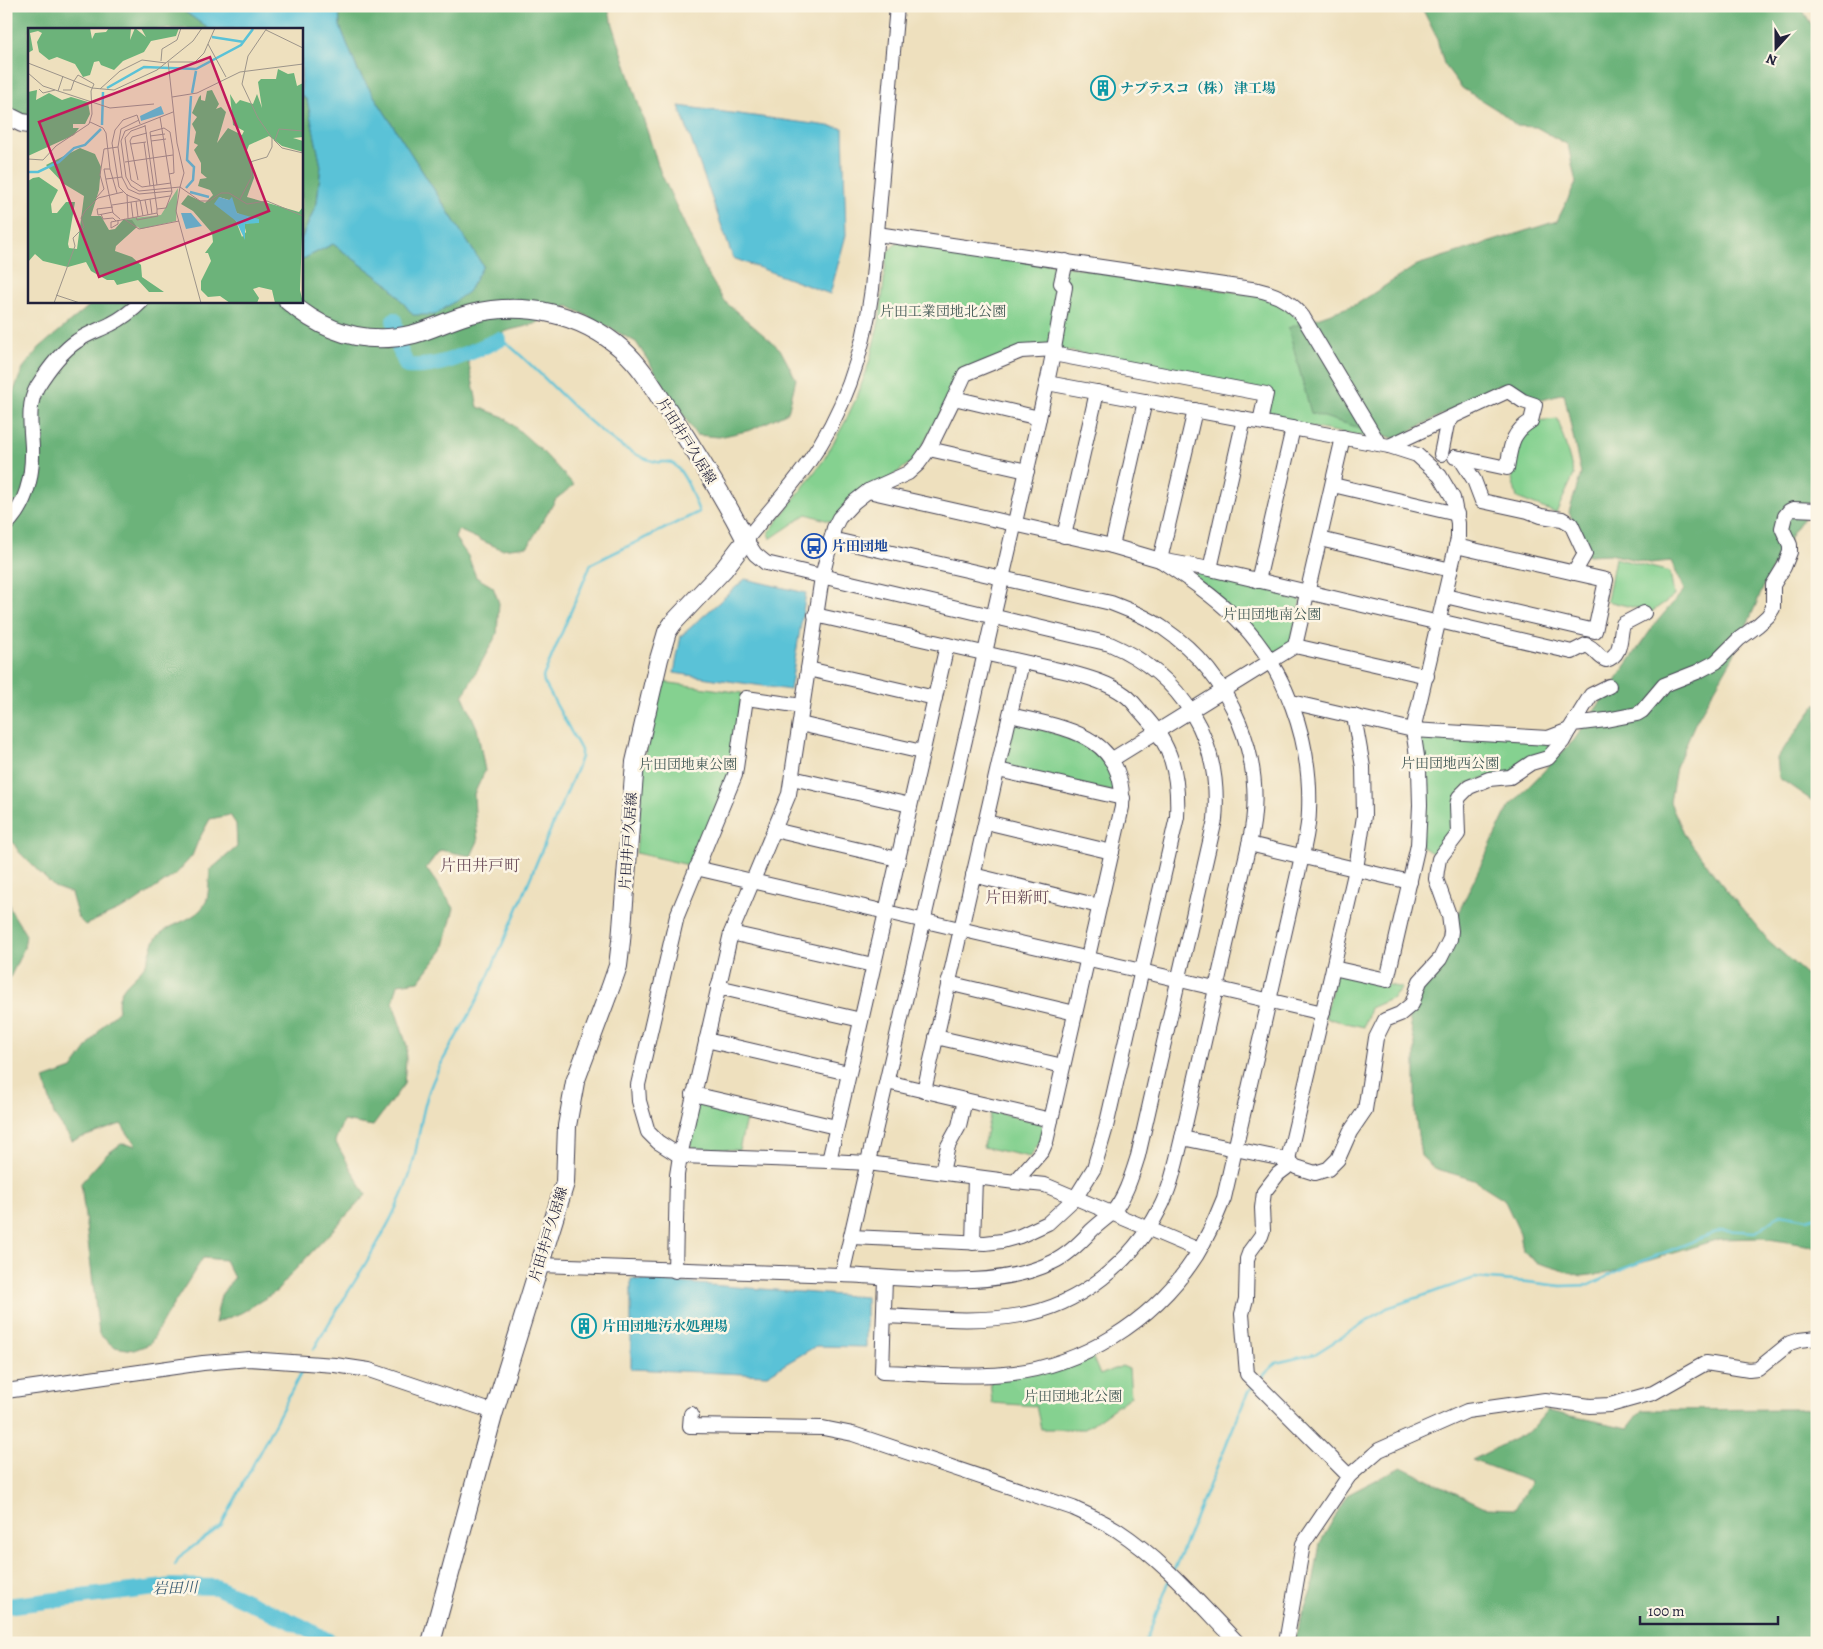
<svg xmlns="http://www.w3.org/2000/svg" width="1823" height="1649" font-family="Alegreya,'Noto Serif JP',serif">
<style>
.green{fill:#85d190;stroke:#547a66}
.forest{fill:#6cb37a;stroke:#476a5a}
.water{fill:#5ac2d7;stroke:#3e7289}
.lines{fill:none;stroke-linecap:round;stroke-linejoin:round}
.stream{stroke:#5ac2d7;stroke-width:2.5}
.river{stroke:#5ac2d7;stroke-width:16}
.minor-casing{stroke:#413e4f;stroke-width:16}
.major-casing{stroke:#413e4f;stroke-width:20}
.minor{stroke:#fff;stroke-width:14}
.major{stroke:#fff;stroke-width:18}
.labels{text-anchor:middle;stroke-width:5;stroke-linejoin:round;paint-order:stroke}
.culture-label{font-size:14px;font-weight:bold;fill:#0d838f;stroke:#fcf5e5;text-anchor:start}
.park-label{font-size:14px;fill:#405754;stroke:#fcf5e5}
.street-label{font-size:14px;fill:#22223b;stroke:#fcf5e5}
.transit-label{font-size:14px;font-weight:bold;fill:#164399;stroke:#fcf5e5;text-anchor:start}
.water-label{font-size:15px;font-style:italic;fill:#365a72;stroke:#fcf5e5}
.quarter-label{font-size:16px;fill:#6f515e;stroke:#fcf5e5}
.inset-river{fill:none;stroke:#5ac2d7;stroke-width:2.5}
.inset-road{fill:none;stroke:#9c948a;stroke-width:1}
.view{fill:#c2185b;fill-opacity:0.15;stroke:#c2185b;stroke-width:2.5}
.inset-edge{fill:none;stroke:#22223b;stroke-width:2.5}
</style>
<rect width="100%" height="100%" fill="#fcf5e5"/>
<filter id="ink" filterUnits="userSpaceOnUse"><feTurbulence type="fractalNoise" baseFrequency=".02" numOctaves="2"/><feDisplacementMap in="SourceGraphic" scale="10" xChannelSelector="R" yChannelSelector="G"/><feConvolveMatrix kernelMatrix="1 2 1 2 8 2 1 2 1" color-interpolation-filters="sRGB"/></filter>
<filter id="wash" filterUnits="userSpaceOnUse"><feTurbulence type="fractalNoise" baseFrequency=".0096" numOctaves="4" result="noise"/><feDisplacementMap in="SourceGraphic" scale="20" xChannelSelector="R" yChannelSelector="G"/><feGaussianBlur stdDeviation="1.12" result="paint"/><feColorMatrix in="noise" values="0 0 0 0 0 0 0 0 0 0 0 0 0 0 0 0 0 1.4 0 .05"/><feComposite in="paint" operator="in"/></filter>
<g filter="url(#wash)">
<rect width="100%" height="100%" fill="#eee0be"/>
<g class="green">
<path d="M899 241 1261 296 1279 303 1297 317 1371 438 1270 420 1266 414 1270 392 1059 349 963 371 915 459 832 522 807 514 770 539 769 532 823 461 845 422 858 394 869 363 880 317 887 252Z"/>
<path d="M1558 419 1574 475 1556 513 1517 498 1511 474 1517 441 1534 421Z"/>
<path d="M1615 558 1670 572 1674 596 1647 615 1644 610 1607 601Z"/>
<path d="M1196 572 1296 594 1301 600 1291 642 1275 653 1268 651 1194 576Z"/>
<path d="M663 682 742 693 730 774 693 866 636 853 644 761Z"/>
<path d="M1017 722 1087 743 1108 764 1117 786 1113 792 1008 767 1003 762 1012 726Z"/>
<path d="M1423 734 1561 735 1550 752 1516 770 1466 784 1455 835 1438 857 1421 846 1420 740Z"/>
<path d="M1336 973 1402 988 1393 998 1370 1008 1364 1027 1325 1018Z"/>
<path d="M697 1102 748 1110 739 1150 693 1148 689 1144Z"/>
<path d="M991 1111 1041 1123 1044 1128 1042 1138 1030 1157 983 1147Z"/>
<path d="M1091 1353 1100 1375 1122 1366 1129 1369 1131 1396 1085 1429H1041L1036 1406 992 1403 990 1380Z"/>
</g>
<g class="forest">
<path d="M6 6H177L209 29H29V124L6 108Z"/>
<path d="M339 6H607L660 171 706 271 724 301 780 349 796 379 788 412 751 430 719 437 696 435 636 342 568 306 535 324 510 330 465 346 478 407 504 417 541 450 574 485 556 499 528 546 501 549 458 530 455 538 468 556 476 577 493 587 499 603 497 634 463 696 477 728 485 771 474 794 475 814 478 841 471 856 440 850 426 868 454 908 443 950 419 981 398 984 393 1003 407 1046 404 1084 373 1126 343 1121 335 1141 366 1195 292 1273 277 1291 241 1313 215 1323 221 1295 234 1278 225 1260 203 1258 166 1316 150 1344 134 1350 114 1347 99 1334 81 1183 107 1154 121 1144 136 1145 121 1124 72 1141 54 1115 44 1079 72 1069 104 1024 119 1010C114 988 135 980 145 965 152 955 150 943 160 934 172 923 196 920 205 904 209 898 209 878 210 870L237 847 236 824 230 815 210 819 198 841 192 856 176 874 132 904 85 925 78 918 71 893 54 887 19 852 6 831V410L23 368 39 348 95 301H301V260L333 244 389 285 413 315 483 266 358 71 340 26Z"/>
<path d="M1421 6H1800L1817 33V499L1792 534 1768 577 1733 657 1696 721 1676 767 1670 802 1685 835 1719 881 1769 941 1817 984V1247L1763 1238 1719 1239 1608 1273 1582 1276 1538 1263 1523 1252 1520 1233 1504 1199 1474 1180 1434 1168 1421 1156 1415 1114V1044L1409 1017 1508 808 1574 740 1655 624 1684 590 1671 561 1650 563 1610 554 1588 555 1569 512 1581 474 1564 393 1531 402 1515 386 1499 384 1396 439 1311 413 1288 328 1357 304 1417 265 1557 221 1576 183 1568 145 1536 127 1517 126 1502 113 1462 88 1444 64 1436 36Z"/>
<path d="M301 95 307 100 321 166 317 203 301 240Z"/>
<path d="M1817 703V804L1779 778 1777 758Z"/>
<path d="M6 884 10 909 26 935 24 948 6 986Z"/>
<path d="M1817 1406V1643H1293L1313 1585 1320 1543 1347 1495 1401 1467 1487 1508 1515 1509 1531 1482 1472 1460 1530 1431 1547 1411 1628 1428 1642 1410 1800 1409Z"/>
</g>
<g class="water">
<path d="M177 6H339L340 26 358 71 483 266 468 292 435 315H413L389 285 333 244 301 260V240L317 203 321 166 307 100 301 95V29H209Z"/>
<path d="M679 106 843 128 846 235 830 294 733 258Z"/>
<path d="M745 579 806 593 790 690 674 673 681 636Z"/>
<path d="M631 1279 866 1297V1347L816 1346 767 1375 631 1369Z"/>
</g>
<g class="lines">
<g class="stream">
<path d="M314 1349C346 1291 388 1237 410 1174 419 1146 420 1112 431 1086 442 1057 460 1033 474 1006 497 960 516 912 536 864 549 832 564 800 577 768L581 757V750L544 682 543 677 591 564 699 512C693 496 687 477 675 465 670 460 663 463 657 462 644 460 623 448 613 440 573 411 541 371 503 340H499"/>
<path d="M1260 1379 1276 1363 1315 1354 1387 1308 1475 1278 1528 1282 1561 1286 1590 1285 1620 1270 1722 1230 1756 1232 1781 1214 1807 1219 1817 1216"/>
<path d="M175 1565 179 1557 221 1526 301 1373"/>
<path d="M1174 1570 1248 1392 1253 1387"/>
<path d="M1145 1643 1170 1579"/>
</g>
<g class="river">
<path d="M394 320 396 331"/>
<path d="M399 348 407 366C441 369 469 352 499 340"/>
<path d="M6 1606 173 1586 216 1587 301 1626 332 1643"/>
</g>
</g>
</g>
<g filter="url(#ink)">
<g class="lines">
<defs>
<g id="minor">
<path d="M877 234 1258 290C1276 294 1292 302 1303 317L1379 444"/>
<path d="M1053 354 1065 287 1061 283 1066 261"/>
<path d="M1047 383 1053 354 1266 394 1260 422"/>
<path d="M954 398 965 374 1021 351 1055 349"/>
<path d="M1389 446 1453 416"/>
<path d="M929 449 1027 471"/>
<path d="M1441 454 1447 424 1454 416 1508 391 1523 401 1535 405 1531 421C1511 433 1511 446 1507 468L1460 458"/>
<path d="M1455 457 1460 458 1474 480 1482 501 1528 511 1541 516 1562 519 1571 524 1585 554 1574 573"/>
<path d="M1333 485 1457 514"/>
<path d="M868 491 1112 546 1160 560 1210 569 1439 623"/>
<path d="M6 525C27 504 33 476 32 447 31 428 27 405 37 387 47 371 62 351 77 341 88 333 100 330 111 324 123 318 133 310 142 301"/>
<path d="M1064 536 1097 392"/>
<path d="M831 539 1111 603C1129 610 1147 617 1163 628 1232 675 1269 762 1249 844L1410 882"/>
<path d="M1320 539 1451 570"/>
<path d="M1112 546 1145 401"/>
<path d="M1160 560 1195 410"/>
<path d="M1210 569 1244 419"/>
<path d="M1258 581 1293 428"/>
<path d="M1445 596 1595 631 1606 580 1456 546"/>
<path d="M815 615 1068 672C1087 677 1109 683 1125 695 1131 699 1136 706 1141 712 1172 744 1179 774 1177 817L1106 1127 1094 1168 1076 1197 1048 1223 1020 1236 1002 1241 985 1243 851 1237"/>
<path d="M1439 621 1572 652 1586 645C1595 648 1598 657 1606 660 1623 655 1619 637 1623 624L1644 613"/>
<path d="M1295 646 1427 676"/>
<path d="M808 669 935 698"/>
<path d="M1291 702 1413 730 1548 738 1569 730 1573 724 1606 720 1637 714 1642 711 1664 685 1697 672 1716 662 1739 639 1758 625 1768 616 1773 608V585L1784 567 1790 552V545L1782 528 1785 516 1789 511 1793 509 1817 510"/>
<path d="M802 706 746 698 735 775 677 916 638 1085 639 1101 648 1132 658 1142 680 1156 829 1161 947 645"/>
<path d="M800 724 922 752"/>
<path d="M1573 724 1591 695 1609 686"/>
<path d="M1111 760 1295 646 1343 437"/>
<path d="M998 770 1123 798"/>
<path d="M792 778 910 805"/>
<path d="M986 822 1112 852"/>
<path d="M774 830 898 859"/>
<path d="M1249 844 1182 1138 1288 1160 1296 1167 1315 1173 1328 1169 1338 1159 1350 1132 1365 1110 1376 1038 1385 1020 1400 1014 1412 1004 1420 981 1440 959 1450 939 1451 931 1449 915 1436 879 1437 870 1439 859 1458 834 1457 805 1459 797 1469 787 1489 779 1510 777 1531 763 1548 758 1563 741 1569 730"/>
<path d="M696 868 1323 1013"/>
<path d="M973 875 1099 906"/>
<path d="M731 933 873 965"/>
<path d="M1333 968 1356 869 1364 816 1363 767 1354 716"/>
<path d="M948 983 1075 1013"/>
<path d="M718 987 861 1020"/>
<path d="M936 1037 1063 1066"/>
<path d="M706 1040 848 1073"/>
<path d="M887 1082 1051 1120"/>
<path d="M924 1091 1022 662"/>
<path d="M693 1094 836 1127"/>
<path d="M829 1161 868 1163 1015 1182 1042 1151 1046 1142 1122 807C1126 734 1064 728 1010 715"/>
<path d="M942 1172 948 1146 959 1126 965 1100"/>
<path d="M1015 1182 1045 1185 1199 1250"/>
<path d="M973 1243 975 1177"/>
<path d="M539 1265C639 1269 740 1271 841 1275 907 1277 992 1292 1053 1262 1068 1255 1080 1243 1091 1231 1097 1225 1104 1220 1111 1214 1125 1199 1132 1175 1138 1156L1215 820C1222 740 1183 676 1110 644L766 563 755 554 746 540C766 514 789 490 808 463 845 411 864 352 872 289L897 6"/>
<path d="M675 1271 677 1175 680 1156 731 933 789 794 822 577 834 528 839 518 854 502 868 491 908 473 918 464 929 449 954 398 1039 418"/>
<path d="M842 1275 1047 383 1389 446 1417 455 1440 476 1453 498 1458 523V538L1413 730 1419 769 1420 805 1418 845 1387 980 1333 968 1286 1168 1278 1174 1264 1192 1262 1208 1263 1230 1261 1236 1250 1251 1247 1259 1246 1299 1242 1314 1247 1374 1349 1476"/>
<path d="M885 1278 882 1372C923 1373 964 1378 1004 1374 1081 1367 1154 1321 1196 1256 1207 1238 1216 1218 1224 1198L1302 856C1305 841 1309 826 1309 811 1312 740 1286 668 1236 618 1213 595 1187 578 1160 560"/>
<path d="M885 1316C930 1318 977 1323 1021 1315 1079 1306 1133 1261 1159 1210 1171 1188 1176 1162 1182 1138"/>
<path d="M6 1391 203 1363 249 1359 335 1365 369 1370 494 1412"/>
<path d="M691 1414 690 1426 823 1428 853 1434 1073 1508C1088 1515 1103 1521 1117 1530 1163 1560 1200 1604 1238 1643"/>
<path d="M1286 1643 1303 1544 1349 1476 1379 1450 1467 1411 1545 1400 1590 1406 1610 1405 1653 1393 1706 1363 1749 1370 1758 1369 1790 1343 1799 1340 1817 1338"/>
</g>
<g id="major">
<path d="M6 115 22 123 29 124"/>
<path d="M288 301C325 333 366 346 414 334 433 329 451 319 471 314 524 301 581 313 623 350 641 366 653 387 666 407 695 450 722 494 746 540L724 569 673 623 667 632 659 659 635 762 621 941 618 966 611 986 575 1082 567 1126 565 1183 494 1412 431 1643"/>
</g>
</defs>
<use href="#minor" class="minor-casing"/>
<use href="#major" class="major-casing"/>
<use href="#minor" class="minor"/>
<use href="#major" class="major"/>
</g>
</g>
<defs>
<symbol id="building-ring" viewBox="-11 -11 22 22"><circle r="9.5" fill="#fcf5e5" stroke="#0f9aa8" stroke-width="1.5"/><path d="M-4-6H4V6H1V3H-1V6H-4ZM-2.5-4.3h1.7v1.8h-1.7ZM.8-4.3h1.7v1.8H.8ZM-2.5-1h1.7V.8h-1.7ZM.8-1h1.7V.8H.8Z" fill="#0f9aa8"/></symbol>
<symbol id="bus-ring" viewBox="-11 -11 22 22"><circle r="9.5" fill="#fcf5e5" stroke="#1a4fb4" stroke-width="1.5"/><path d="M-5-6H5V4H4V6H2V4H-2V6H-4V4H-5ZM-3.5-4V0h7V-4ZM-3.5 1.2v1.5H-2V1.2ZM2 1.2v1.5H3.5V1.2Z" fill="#1a4fb4"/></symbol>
</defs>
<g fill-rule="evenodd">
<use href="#building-ring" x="1089" y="74" width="28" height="28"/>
<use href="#bus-ring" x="800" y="532" width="28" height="28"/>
<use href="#building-ring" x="570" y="1312" width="28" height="28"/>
</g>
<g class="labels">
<g class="culture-label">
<text x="1120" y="93">ナブテスコ（株） 津工場</text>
<text x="602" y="1331">片田団地汚水処理場</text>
</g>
<g class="park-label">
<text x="943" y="316">片田工業団地北公園</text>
<text x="1272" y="619">片田団地南公園</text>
<text x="1450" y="768">片田団地西公園</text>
<text x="688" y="769">片田団地東公園</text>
<text x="1073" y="1401">片田団地北公園</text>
</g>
<g class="street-label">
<text transform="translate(687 441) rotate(58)" y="5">片田井戸久居線</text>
<text transform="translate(628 841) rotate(-86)" y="5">片田井戸久居線</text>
<text transform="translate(548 1234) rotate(-73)" y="5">片田井戸久居線</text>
</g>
<g class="transit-label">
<text x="832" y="551">片田団地</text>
</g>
<g class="water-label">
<text transform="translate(175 1588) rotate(-2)" y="5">岩田川</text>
</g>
<g class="quarter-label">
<text x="480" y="871">片田井戸町</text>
<text x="1017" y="903">片田新町</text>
</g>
</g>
<g transform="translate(28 28)">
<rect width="275" height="275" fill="#eee0be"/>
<path d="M150 160 148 193 113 201 97 191 133 187Z" fill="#85d190"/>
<path d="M0 0H62L64 11 67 5 78 4 81 0H103L102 12 107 0 118 9 113 0H151L148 8 123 13 116 24 95 33 86 42 73 37 71 33 66 34 62 47 55 49 47 36 29 29 21 32 11 24 9 14 14 5 10 3 2 5 5 22 0 25ZM250 41 260 46 266 45 269 58 275 55V109L265 110 275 113V124L254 118 241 108 221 117 218 125 224 134 226 150 219 169 271 184 275 179 272 262 275 275H247L244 262 231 259 225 261 231 270 229 275H202L192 268 180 269 173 262V253L183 233 180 225H177L185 214 184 205 165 183 153 176 160 167 177 175 185 167 182 162 170 158 172 151 179 150 173 145V135L166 122 170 117 166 115 168 104 164 96 169 89 164 85 171 69 173 67V72L177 73 179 63 184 62 191 76 188 81 193 79 198 84 189 115 200 100 214 107 216 103 205 97 202 66 208 76 212 72 225 76 229 66 234 80 230 54 233 51H248ZM191 169 201 172 209 185 228 194 216 196 218 204 214 209 208 193ZM9 62 8 72 21 65 34 72 43 69 60 74 62 86 57 96H45V100H51L46 107 0 128V64ZM52 120 67 126 73 139 71 162 63 188H73L81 202 87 201 95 192H104L109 199 88 218 87 223 104 229 113 237 114 249 136 264H121L110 252 89 257 86 252H79L63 243 58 234 40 239 15 233 7 226 0 234V153L5 150 11 149 30 162 23 176 24 185H29L38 174H47L40 216 41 220 49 221 56 168 36 156 18 137Z" fill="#6cb37a" fill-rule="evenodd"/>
<path d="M133 78 136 86 113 93 112 88ZM191 169 201 172 204 169 209 185 231 191V195L217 196V212L208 193 186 176ZM153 185H163L174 198 158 201Z" fill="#5ac2d7"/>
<path class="inset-river" d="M184 9 216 14M79 60 116 39 168 41 213 17 225 1M164 65 168 43M74 97 75 64M0 144H10L31 134 46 120 57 117 73 101M158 160 165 152 166 139 159 132 163 68M162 164 181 169"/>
<path class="inset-road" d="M238 2 275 20M180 16 198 49M133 33 134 21 149 12 153 0M140 33 149 115 156 145 152 159 172 173H181L193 165H201L219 176 239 173 275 188M141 34H167L176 25 187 0M0 35 64 60 86 62 129 42 165 13 174 0M0 45 15 58 82 80 126 76M11 61 15 65 27 62M72 61 92 43 114 32 138 35M35 62H43L46 53M30 63 35 48M144 69 169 65 212 44 275 36M145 84 97 103 93 113 98 149 103 158 111 163 152 159 148 183 173 275M62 94 75 100 78 105 82 141H76L78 152 85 185 92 191M112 96 109 87 95 92 87 102 84 115 91 159 99 167 112 172M117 97 129 181M117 98 103 103 97 110 103 152 114 159 143 155M136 100 142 104 145 122 146 145 141 146M122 108 137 106M246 112 254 120 275 125M247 112 251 101 275 103M123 113 138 111M116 114 122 158M103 116 118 114M90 119 93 101 111 92M0 131 15 132 28 118 61 96 64 86 63 63 66 56 50 47 46 53M97 134 145 127M82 141 89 165M78 151 94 149 100 161 111 166 144 163M110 152 102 113 104 109 119 105M129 157 122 104 136 100M99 166 100 190M68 170 76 161 72 147 76 121 90 119 94 149M122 171 124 186M212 171 224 148 222 134 239 129 244 119V110L230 90 214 56 220 28 239 0M112 172 115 188M117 172 120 187M108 173 110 189M103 174 105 190M84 177 142 168M85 179 69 181 70 187 85 184M73 186 75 191 85 190 88 193 129 185V181L138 180 144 164 132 89M108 189 109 192 130 188 129 185M96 191 111 201 151 193M88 193 83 194V200L90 196V192M28 267 52 275M26 275 47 218 45 210 56 199 53 190 57 183 70 170 95 164"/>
<path class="view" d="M182 29 241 183 71 249 11 94Z"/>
<rect width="275" height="275" class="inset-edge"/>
</g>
<rect width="1823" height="1649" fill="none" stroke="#fcf5e5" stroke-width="25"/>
<g transform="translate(1776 48) rotate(201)" stroke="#fcf5e5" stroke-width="4" paint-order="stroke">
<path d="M0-4L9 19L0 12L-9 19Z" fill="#22223b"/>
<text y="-8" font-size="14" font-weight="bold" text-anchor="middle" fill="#22223b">N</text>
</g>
<path d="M1640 1616v8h138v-8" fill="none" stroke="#22223b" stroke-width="2.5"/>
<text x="1648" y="1616" font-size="15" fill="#22223b" stroke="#fcf5e5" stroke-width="4" paint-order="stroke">100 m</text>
</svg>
